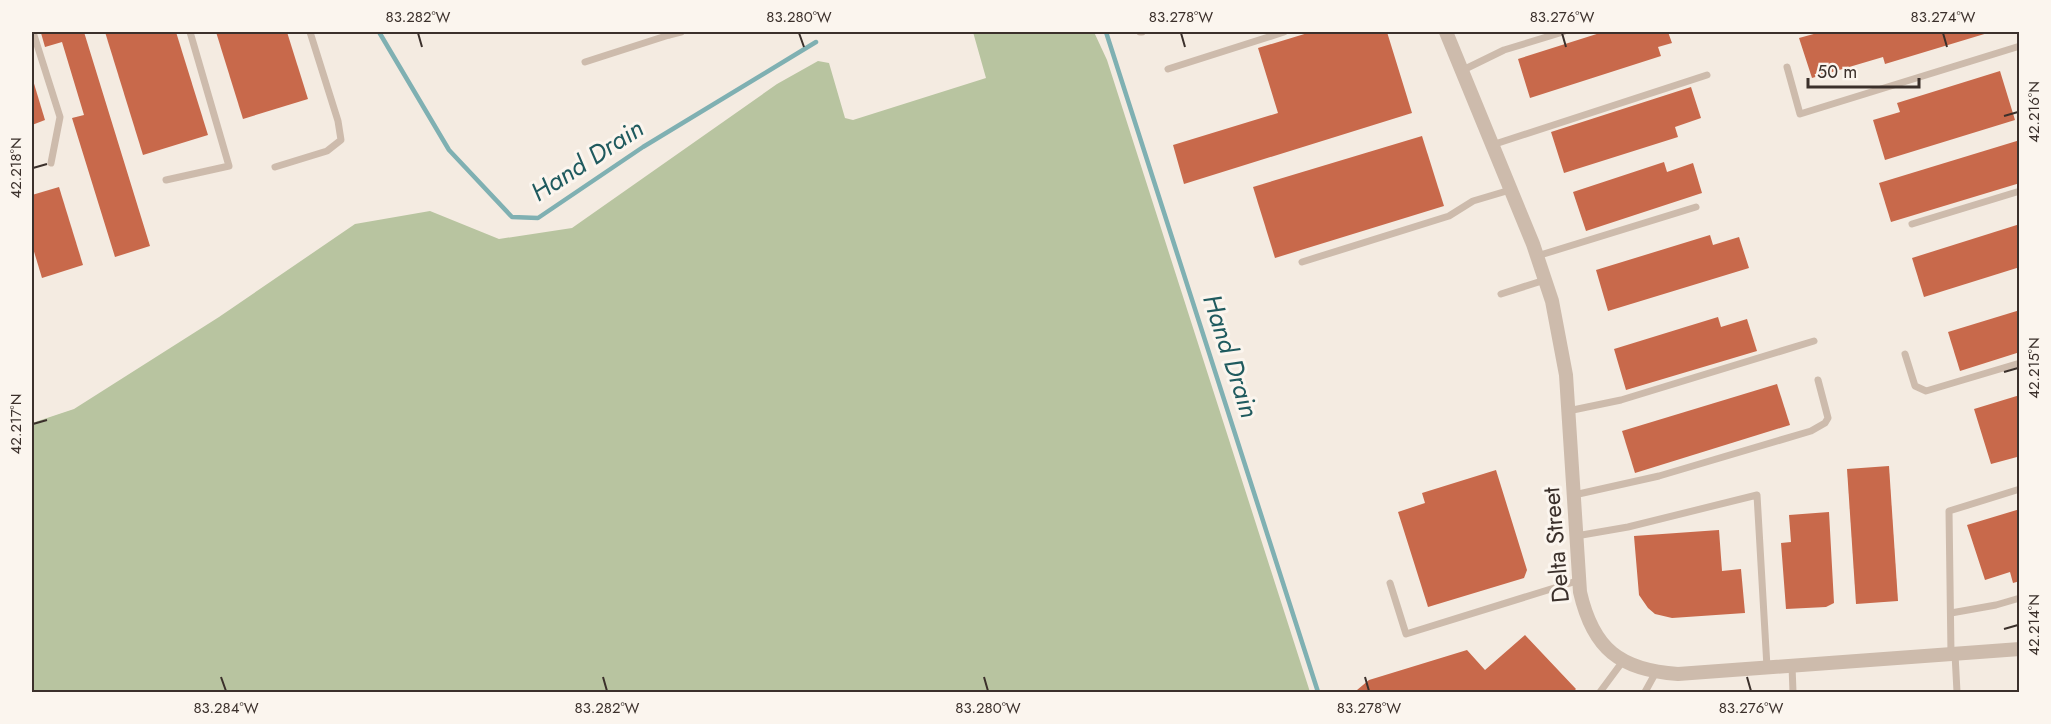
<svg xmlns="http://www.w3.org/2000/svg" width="2051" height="724" font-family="Jost,sans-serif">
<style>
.green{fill:#b8c4a0}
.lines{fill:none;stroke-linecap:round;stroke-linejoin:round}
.stream{stroke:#7fb0b2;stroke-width:4.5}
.building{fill:#c8694b}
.lane{stroke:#cdbbac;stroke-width:7}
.street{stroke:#cdbbac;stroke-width:14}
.ticks{fill:none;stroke:#3b302b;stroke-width:2}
.labels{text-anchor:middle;stroke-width:6;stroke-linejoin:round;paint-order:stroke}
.street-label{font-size:24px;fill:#3b302b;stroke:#fbf5ee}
.water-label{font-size:26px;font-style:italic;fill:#1f5a5e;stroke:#fbf5ee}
.neatline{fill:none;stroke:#3b302b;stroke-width:2}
.ticks-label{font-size:15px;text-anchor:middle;fill:#3b302b}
</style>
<rect width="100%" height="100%" fill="#f4ebe1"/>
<path class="green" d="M973 32H1094L1107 60 1310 692H32V423L74 409 219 317 355 224 430 211 499 239 572 228 777 84 818 61 829 63 845 118 853 120 986 78Z"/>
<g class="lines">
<g class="stream">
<path d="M379 32 449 150 512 217 538 218 643 147 816 42"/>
<path d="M1106 32 1318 692"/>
</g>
</g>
<g class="building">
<path d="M45 32H84L150 246 115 257 72 118 84 115 62 42 45 47 41 33Z"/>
<path d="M105 32H176L208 135 143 155Z"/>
<path d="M216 32H287L308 99 243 119Z"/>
<path d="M1311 32H1387L1412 113 1184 184 1173 145 1278 113 1258 48Z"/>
<path d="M1603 32H1668L1672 43 1658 47 1661 56 1530 98 1518 59Z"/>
<path d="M1821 32H1991L1885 64 1883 57 1812 78 1799 38Z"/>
<path d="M2000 71 2015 120 1885 160 1873 120 1900 112 1897 103Z"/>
<path d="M32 77 45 120 32 125Z"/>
<path d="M1691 87 1701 118 1675 127 1678 137 1564 173 1551 132Z"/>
<path d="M1422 136 1444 206 1275 258 1253 187Z"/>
<path d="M2020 140V183L1891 222 1879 183Z"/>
<path d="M1664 162 1667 172 1693 163 1702 193 1586 231 1573 192Z"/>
<path d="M59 187 83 265 42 278 32 245V195Z"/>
<path d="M2020 224V267L1924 297 1912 258Z"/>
<path d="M1710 235 1713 245 1739 237 1749 268 1608 311 1596 270Z"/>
<path d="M2020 310V352L1960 371 1948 332Z"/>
<path d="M1718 317 1721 327 1747 319 1757 351 1626 390 1614 349Z"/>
<path d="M1777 384 1790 425 1635 473 1622 431Z"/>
<path d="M2020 395V463L2017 457 1991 464 1974 409Z"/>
<path d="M1889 466 1898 601 1856 604 1847 469Z"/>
<path d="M1496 470 1527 570 1524 578 1428 607 1398 512 1425 503 1422 493Z"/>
<path d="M2020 509V581L2013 583 2010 572 1985 580 1967 525Z"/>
<path d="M1829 512 1834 603 1826 607 1786 609 1781 543 1791 542 1789 515Z"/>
<path d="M1719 530 1722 571 1741 569 1745 613 1672 618 1655 614 1648 608 1639 595 1634 536Z"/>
<path d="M1525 635 1576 689 1573 692H1359L1357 690 1369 680 1467 650 1485 670Z"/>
</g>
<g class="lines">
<g class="lane">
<path d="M33 32 60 117 51 163"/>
<path d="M1140 32H1142"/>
<path d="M669 35 681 32"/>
<path d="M585 62 669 35 667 32"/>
<path d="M1787 67 1800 114 2020 46"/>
<path d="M1168 69 1284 32"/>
<path d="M1461 71 1504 50 1563 32"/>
<path d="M1492 145 1707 75"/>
<path d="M275 167 327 151 341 140 338 121 310 32"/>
<path d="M166 180 229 166 190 32"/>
<path d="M1912 224 2020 191"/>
<path d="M1537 256 1696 207"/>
<path d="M1302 262 1449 216 1473 201 1510 190"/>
<path d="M1501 294 1545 280"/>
<path d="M1905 354 1915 386 1926 391 2020 363"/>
<path d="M1568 411 1621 400 1814 341"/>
<path d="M1574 495 1659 476 1811 431 1825 423 1828 418 1818 380"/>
<path d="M1576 536 1628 527 1757 495 1767 667"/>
<path d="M1390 583 1406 634 1580 580"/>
<path d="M1951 613 1996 605 2020 598"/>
<path d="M1951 654 1949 511 2020 489"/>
<path d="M1955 654 1957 692"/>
<path d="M1792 666 1793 692"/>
<path d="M1600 692 1623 661"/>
<path d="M1645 692 1656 672"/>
</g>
<path class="street" d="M1446 32 1533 244 1552 301 1566 375 1580 592C1593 649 1620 670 1678 674L2020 649"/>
</g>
<path class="ticks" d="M418 33 422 47M799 33 804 47M1181 33 1185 47M1562 33 1566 47M1943 33 1947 47M2004 116 2018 112M33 168 47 164M2004 372 2018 368M33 424 47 420M2004 629 2018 625M221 677 226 691M603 677 607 691M984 677 988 691M1365 677 1369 691M1747 677 1751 691"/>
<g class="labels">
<g class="street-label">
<text transform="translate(1556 545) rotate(-95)" y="8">Delta Street</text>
</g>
<g class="water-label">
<text transform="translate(587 160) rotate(-33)" y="9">Hand Drain</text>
<text transform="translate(1231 356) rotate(72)" y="9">Hand Drain</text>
</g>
</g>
<rect width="2051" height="724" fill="none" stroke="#fbf5ee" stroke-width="66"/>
<path d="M1808 78v9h111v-9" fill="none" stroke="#3b302b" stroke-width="3"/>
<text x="1817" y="78" font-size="18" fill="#3b302b" stroke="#fbf5ee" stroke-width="4.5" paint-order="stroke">50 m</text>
<rect x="33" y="33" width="1985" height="658" class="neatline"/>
<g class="ticks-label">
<text x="418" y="22">83.282°W</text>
<text x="799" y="22">83.280°W</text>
<text x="1181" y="22">83.278°W</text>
<text x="1562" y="22">83.276°W</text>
<text x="1943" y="22">83.274°W</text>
<text transform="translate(2034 112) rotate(-90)" y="5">42.216°N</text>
<text transform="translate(16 168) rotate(-90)" y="5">42.218°N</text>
<text transform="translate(2034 368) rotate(-90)" y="5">42.215°N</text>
<text transform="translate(16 424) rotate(-90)" y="5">42.217°N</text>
<text transform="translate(2034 625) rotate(-90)" y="5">42.214°N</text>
<text x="226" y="713">83.284°W</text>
<text x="607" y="713">83.282°W</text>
<text x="988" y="713">83.280°W</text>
<text x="1369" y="713">83.278°W</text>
<text x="1751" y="713">83.276°W</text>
</g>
</svg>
